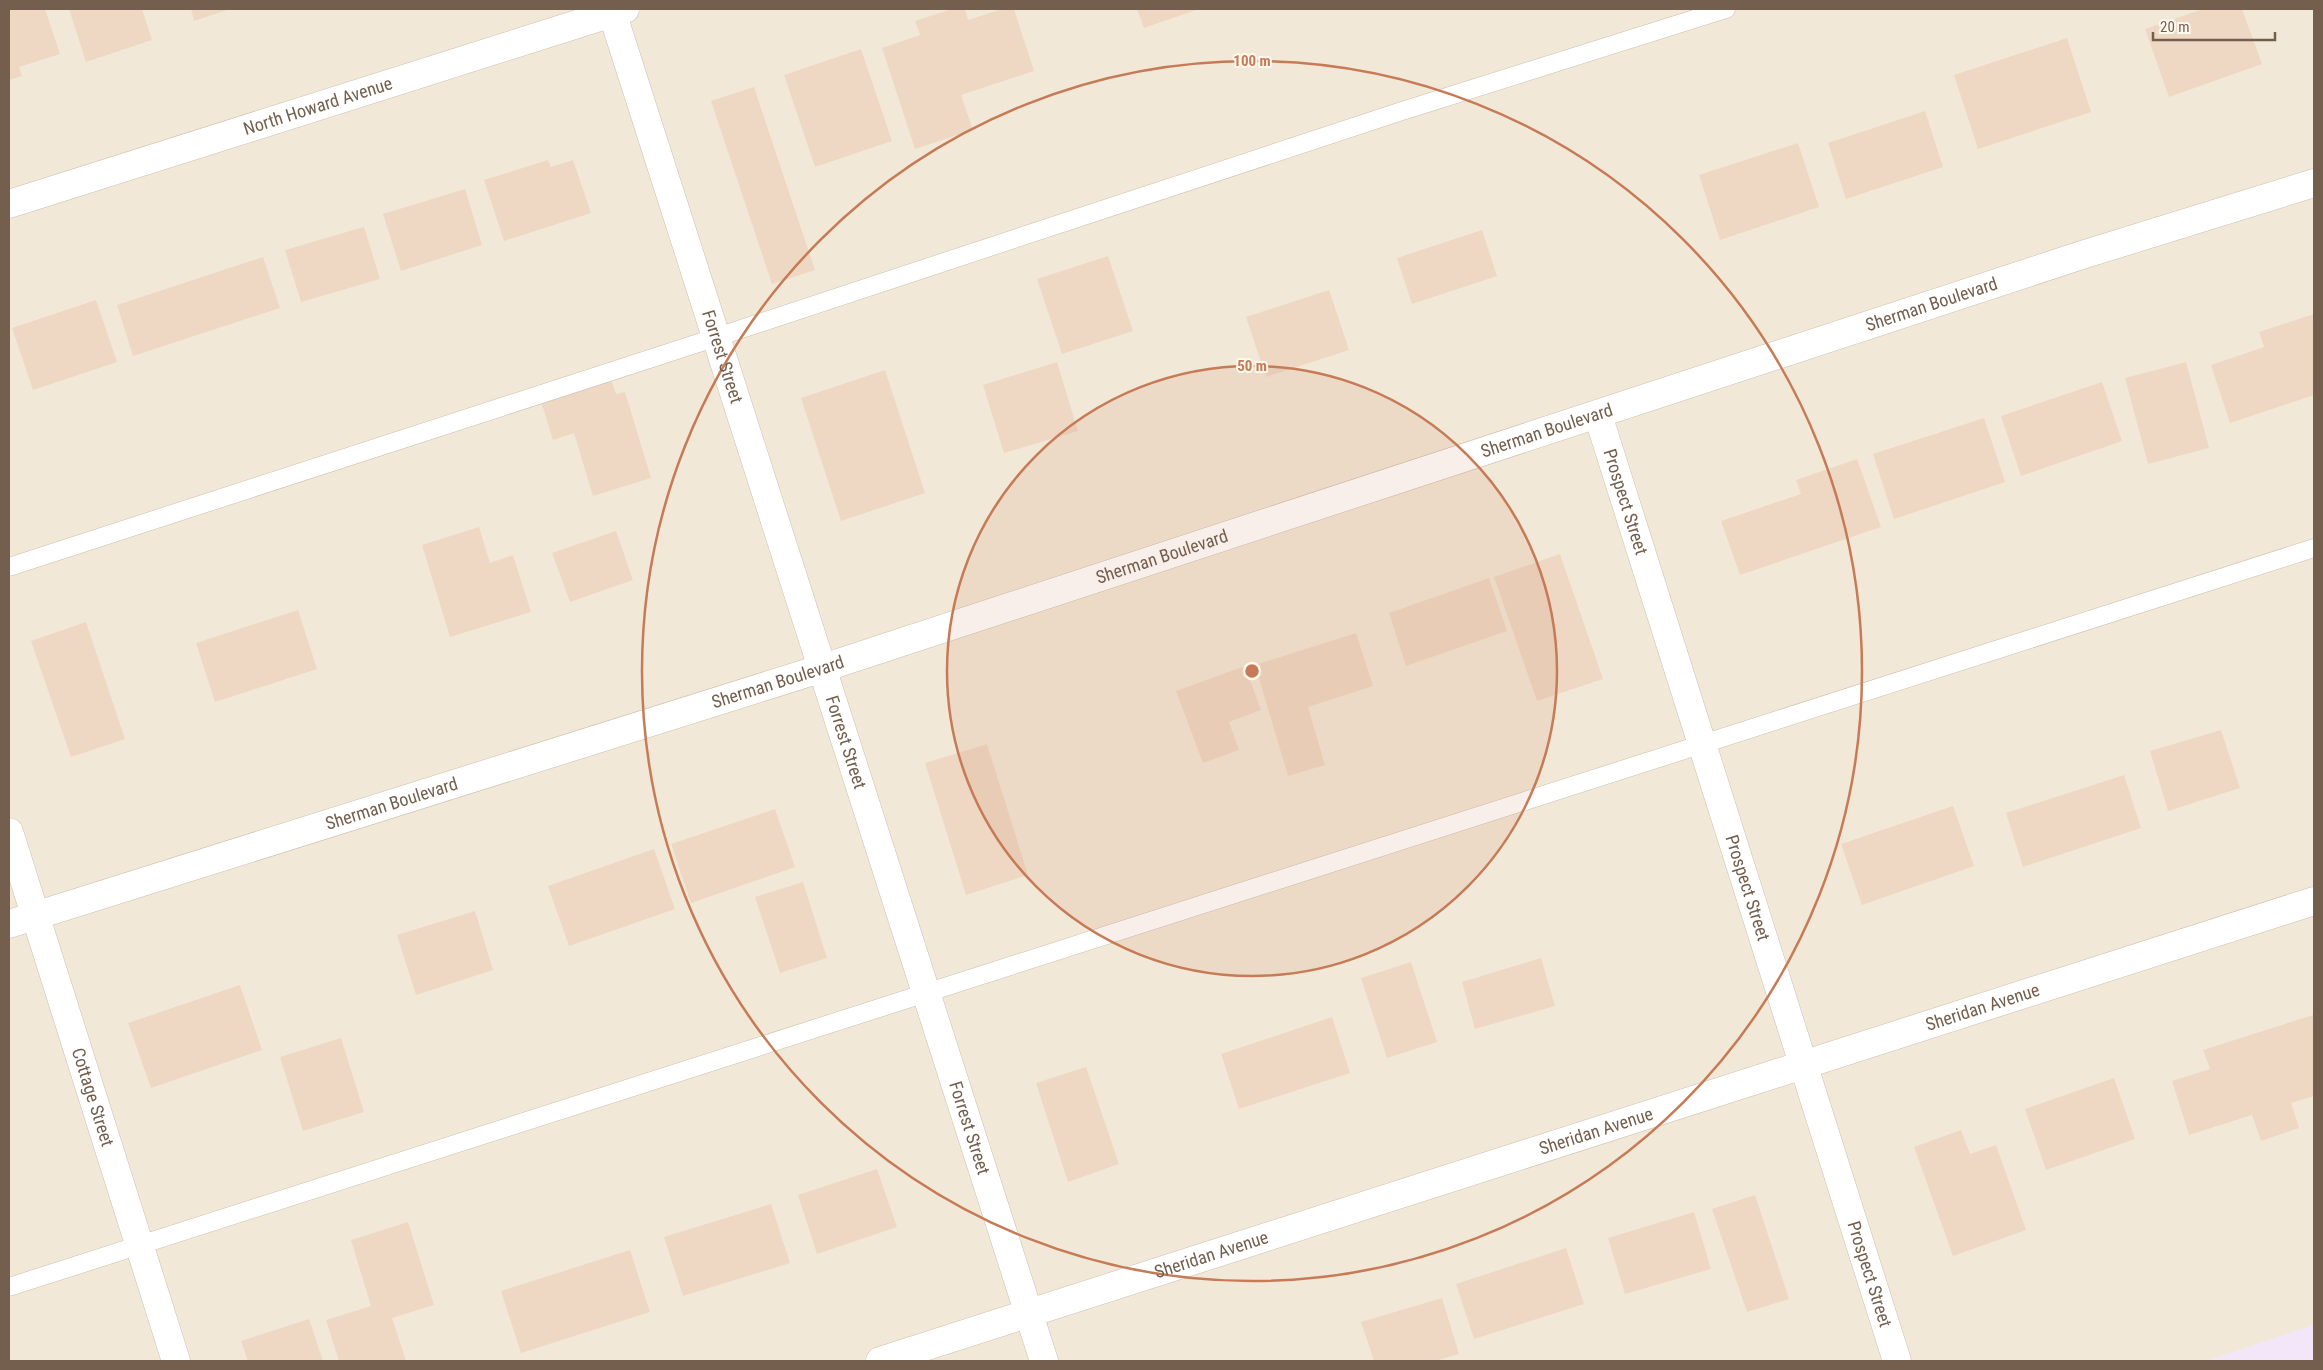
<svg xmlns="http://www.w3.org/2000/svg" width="2323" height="1370" font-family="'Roboto Condensed',sans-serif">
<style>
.residential{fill:#f2e8d8}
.education{fill:#f3e6f8}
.building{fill:#eed8c3}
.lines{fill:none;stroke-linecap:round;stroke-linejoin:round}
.lane-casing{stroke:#ccbfb0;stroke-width:19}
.street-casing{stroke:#ccbfb0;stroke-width:29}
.lane{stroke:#fff;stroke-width:18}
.street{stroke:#fff;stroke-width:28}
.ring{fill:none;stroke:#c67b56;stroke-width:2.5}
.labels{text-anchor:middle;stroke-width:4;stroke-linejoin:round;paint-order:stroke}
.street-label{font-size:18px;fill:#745f4e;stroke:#fef9ef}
.centre{fill:#c67b56;stroke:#fef9ef;stroke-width:2.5}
.ring-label{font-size:15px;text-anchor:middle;font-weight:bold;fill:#c67b56;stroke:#fef9ef;stroke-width:4;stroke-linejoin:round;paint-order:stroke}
</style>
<rect width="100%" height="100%" fill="#fbf6e9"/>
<rect class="residential" x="9" y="9" width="2305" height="1352"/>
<path class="education" d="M2314 1325V1361H2206Z"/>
<g class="building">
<path d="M9 9H45L60 54 19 67 22 76 9 80Z"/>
<path d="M69 9H142L152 40 86 62Z"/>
<path d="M191 9H230L194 21Z"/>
<path d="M952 9H965L968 20 1002 9H1014L1034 71 961 95 973 130 915 149 882 48 920 35 915 21Z"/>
<path d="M1137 9H1199L1144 28Z"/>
<path d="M2203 9H2242L2262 64 2169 97 2145 29Z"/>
<path d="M2067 38 2091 112 1978 149 1954 75Z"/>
<path d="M861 49 892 141 815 167 784 75Z"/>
<path d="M754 87 815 270 772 284 711 101Z"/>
<path d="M1925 111 1943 167 1846 199 1828 143Z"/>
<path d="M1798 143 1819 207 1720 240 1699 175Z"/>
<path d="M548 160 551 167 573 160 591 213 504 241 484 180Z"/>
<path d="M465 189 482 245 401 271 383 214Z"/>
<path d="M364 227 380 279 301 302 285 250Z"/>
<path d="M1482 230 1497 276 1412 304 1397 258Z"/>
<path d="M1108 256 1133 331 1062 354 1037 279Z"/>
<path d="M263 257 280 308 133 356 117 305Z"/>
<path d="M1329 290 1349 350 1266 377 1246 317Z"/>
<path d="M96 300 117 362 33 390 12 328Z"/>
<path d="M2314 314V395L2230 423 2211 365 2264 347 2259 332Z"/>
<path d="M1057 362 1078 431 1004 453 983 385Z"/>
<path d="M2186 362 2209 448 2148 464 2125 378Z"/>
<path d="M885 370 925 493 841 521 801 398Z"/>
<path d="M610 376 616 394 625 392 651 478 593 496 574 433 553 440 540 398Z"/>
<path d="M2102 382 2122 441 2021 476 2001 416Z"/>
<path d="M1984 418 2005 482 1894 519 1873 454Z"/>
<path d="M1857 459 1881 527 1740 575 1721 521 1801 494 1796 480Z"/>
<path d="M479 527 490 563 513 555 531 612 450 637 422 545Z"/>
<path d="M616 531 633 580 570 602 552 553Z"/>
<path d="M1560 554 1603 679 1537 701 1494 577Z"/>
<path d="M1489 578 1507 631 1406 666 1389 613Z"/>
<path d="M298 610 317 669 215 702 196 643Z"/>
<path d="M86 622 125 739 71 757 31 641Z"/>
<path d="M1356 633 1373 686 1308 707 1325 765 1288 776 1255 665Z"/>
<path d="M1245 666 1261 710 1229 722 1239 750 1203 763 1176 691Z"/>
<path d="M2221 730 2240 788 2168 811 2150 751Z"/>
<path d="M987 744 1028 875 966 895 925 763Z"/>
<path d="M2124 775 2141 828 2023 867 2006 813Z"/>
<path d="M1953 806 1974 866 1862 905 1841 844Z"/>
<path d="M775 809 795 867 691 903 671 844Z"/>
<path d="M654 849 675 909 569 946 548 886Z"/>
<path d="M803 882 827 958 780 973 755 897Z"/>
<path d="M475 911 493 970 416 995 397 935Z"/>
<path d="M1541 958 1555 1006 1475 1029 1462 982Z"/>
<path d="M1411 962 1437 1042 1387 1058 1361 978Z"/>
<path d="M240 985 262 1050 151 1088 128 1023Z"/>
<path d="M2313 1015 2314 1096 2291 1103 2299 1128 2261 1141 2252 1115 2189 1135 2172 1081 2210 1069 2203 1050Z"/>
<path d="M1332 1017 1350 1073 1239 1109 1221 1054Z"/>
<path d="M341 1038 364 1112 303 1131 280 1057Z"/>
<path d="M1086 1067 1119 1164 1068 1182 1036 1083Z"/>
<path d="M2114 1078 2135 1139 2046 1170 2025 1109Z"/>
<path d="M1961 1130 1970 1154 1996 1145 2026 1230 1953 1256 1914 1147Z"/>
<path d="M877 1169 897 1227 817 1254 798 1195Z"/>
<path d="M1755 1195 1789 1299 1747 1312 1712 1209Z"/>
<path d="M771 1204 790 1263 683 1296 664 1237Z"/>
<path d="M1694 1212 1711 1269 1625 1294 1608 1238Z"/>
<path d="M408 1222 434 1305 392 1318 406 1361H339L326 1320 371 1306 351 1240Z"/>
<path d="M1566 1248 1584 1304 1474 1339 1456 1284Z"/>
<path d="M630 1250 650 1312 521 1353 501 1291Z"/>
<path d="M1442 1298 1459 1354 1435 1361H1374L1361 1322Z"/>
<path d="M309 1319 323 1361H248L241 1341Z"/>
</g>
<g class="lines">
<defs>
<g id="lane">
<path d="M9 567 717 337 1402 111 1726 9"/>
<path d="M9 1287 2314 548"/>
</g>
<g id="street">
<path id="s1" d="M611 9 1044 1361"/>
<path id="s2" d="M9 204 625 9"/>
<path id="s3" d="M1598 415 1897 1361"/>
<path id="s4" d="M9 832 176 1361"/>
<path id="s5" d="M9 924 823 668 2085 254 2314 183"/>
<path id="s6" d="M880 1361 2314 901"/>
</g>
</defs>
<use href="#lane" class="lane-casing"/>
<use href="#street" class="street-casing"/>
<use href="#lane" class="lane"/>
<use href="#street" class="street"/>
</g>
<circle cx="1252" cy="671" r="305" fill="#c67b56" fill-opacity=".12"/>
<g class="ring">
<circle cx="1252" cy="671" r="305"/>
<circle cx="1252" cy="671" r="610"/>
</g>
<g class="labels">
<g class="street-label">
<text dy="6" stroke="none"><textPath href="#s2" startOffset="324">North Howard Avenue</textPath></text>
<text dy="6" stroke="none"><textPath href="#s5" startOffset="2020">Sherman Boulevard</textPath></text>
<text dy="6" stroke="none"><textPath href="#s1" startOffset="365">Forrest Street</textPath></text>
<text dy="6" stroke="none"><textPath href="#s5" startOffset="1615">Sherman Boulevard</textPath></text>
<text dy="6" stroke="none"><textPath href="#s3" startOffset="91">Prospect Street</textPath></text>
<text dy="6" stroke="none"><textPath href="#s5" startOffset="1210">Sherman Boulevard</textPath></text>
<text dy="6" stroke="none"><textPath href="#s5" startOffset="806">Sherman Boulevard</textPath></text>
<text dy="6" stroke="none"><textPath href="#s1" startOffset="770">Forrest Street</textPath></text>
<text dy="6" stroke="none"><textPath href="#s5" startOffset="401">Sherman Boulevard</textPath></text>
<text dy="6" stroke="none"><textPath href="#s3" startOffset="496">Prospect Street</textPath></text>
<text dy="6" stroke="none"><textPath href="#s6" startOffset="1158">Sheridan Avenue</textPath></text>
<text dy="6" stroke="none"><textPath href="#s4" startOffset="278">Cottage Street</textPath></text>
<text dy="6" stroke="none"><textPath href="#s1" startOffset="1175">Forrest Street</textPath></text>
<text dy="6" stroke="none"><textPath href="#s6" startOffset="752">Sheridan Avenue</textPath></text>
<text dy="6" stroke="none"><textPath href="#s6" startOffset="348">Sheridan Avenue</textPath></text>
<text dy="6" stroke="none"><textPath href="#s3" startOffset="901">Prospect Street</textPath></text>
</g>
</g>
<circle cx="1252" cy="671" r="8" class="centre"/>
<g class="ring-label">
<text x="1252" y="66">100 m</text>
<text x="1252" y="371">50 m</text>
</g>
<rect width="2323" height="1370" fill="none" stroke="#745f4e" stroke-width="20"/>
<path d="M2153 32v8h122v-8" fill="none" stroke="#745f4e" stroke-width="2.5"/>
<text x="2160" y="32" font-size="15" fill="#745f4e" stroke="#fef9ef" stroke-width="4" paint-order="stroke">20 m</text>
</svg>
